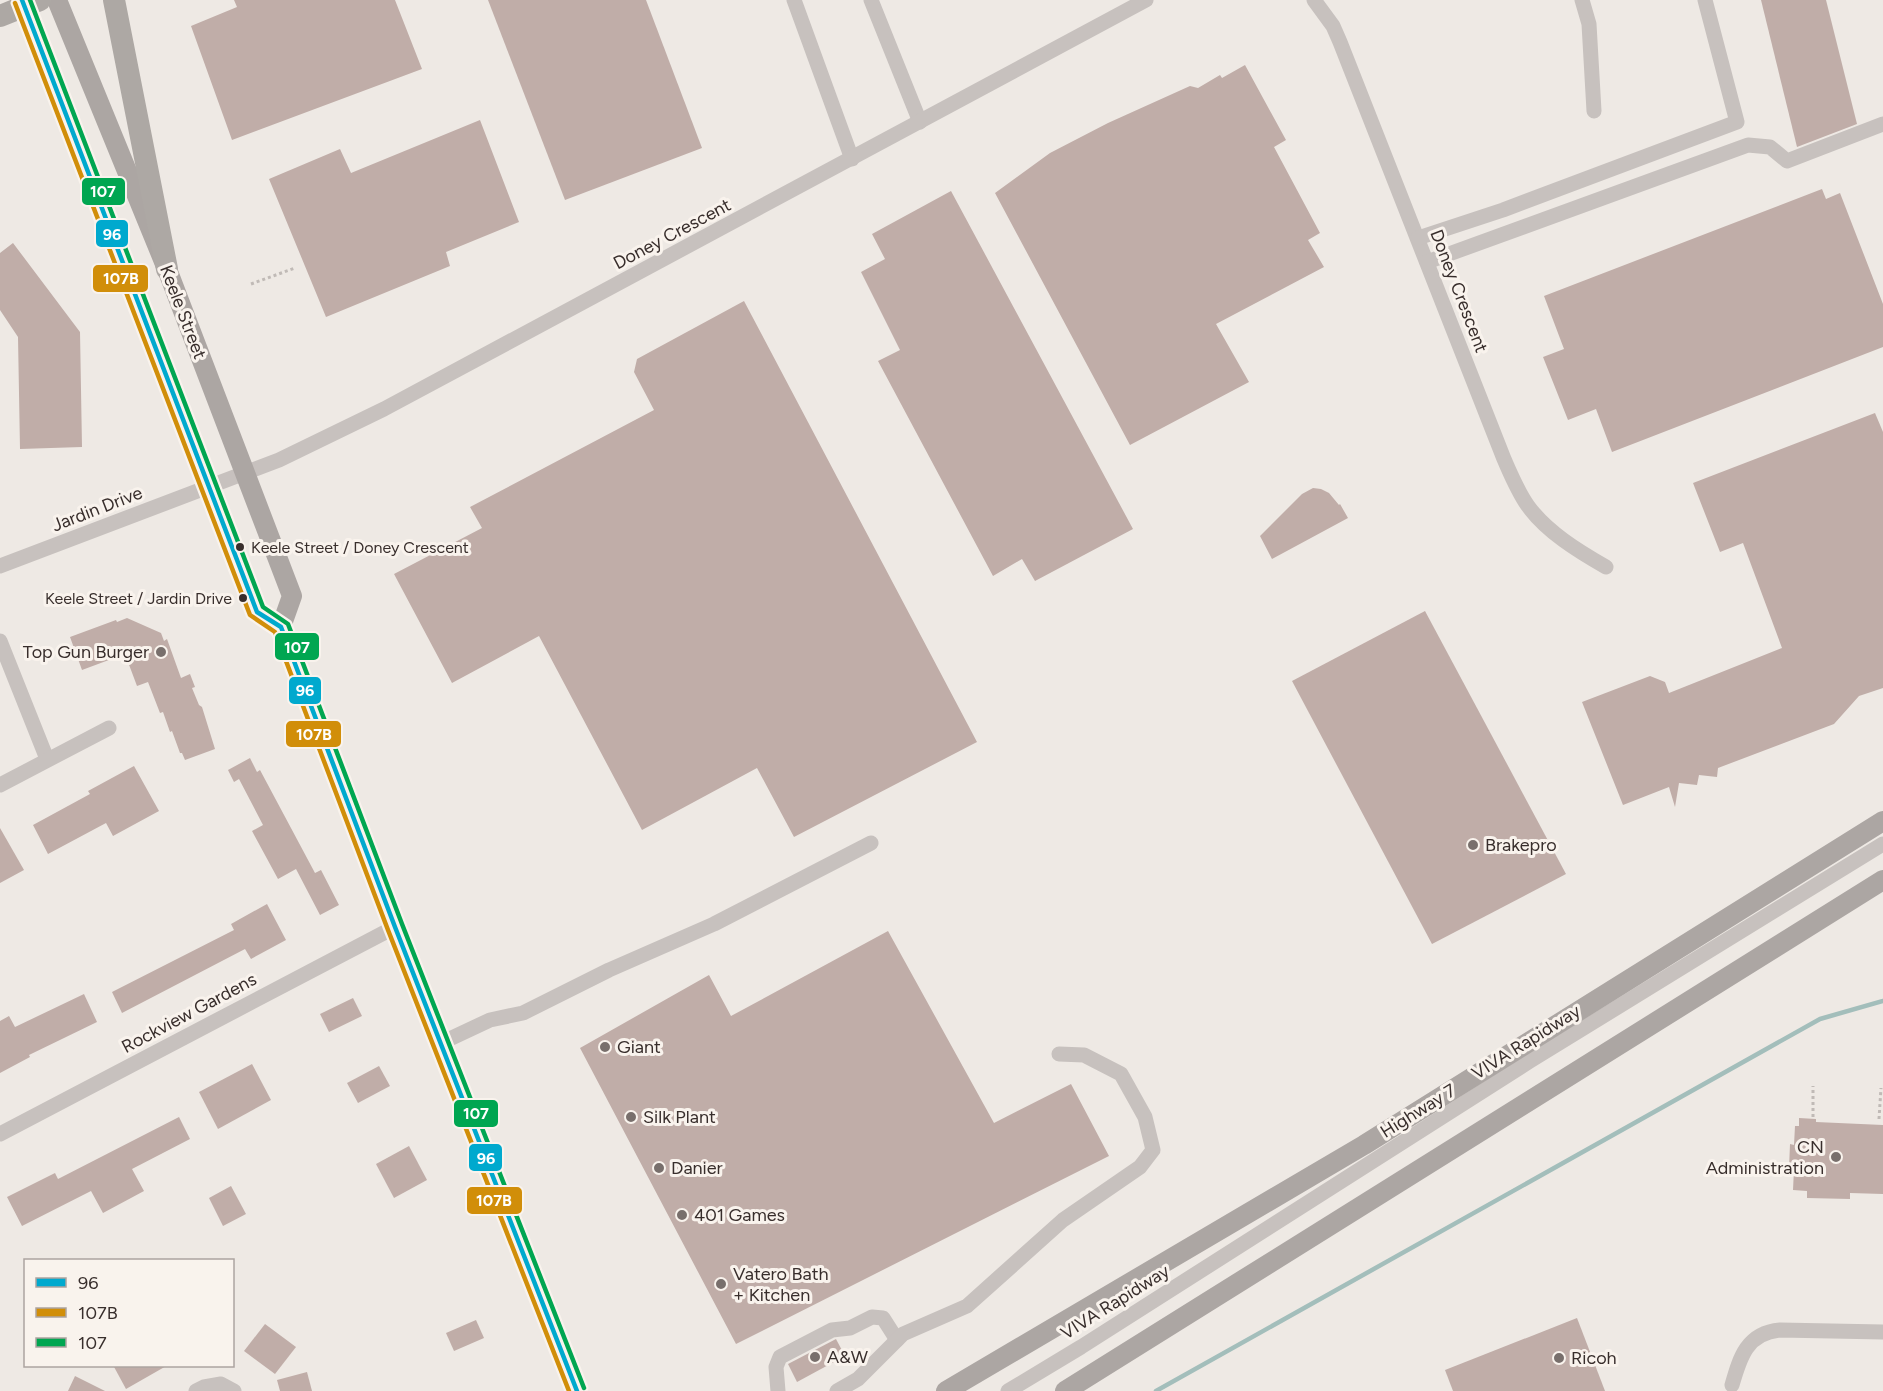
<svg xmlns="http://www.w3.org/2000/svg" width="1883" height="1391" font-family="Figtree,sans-serif">
<style>
.lines{fill:none;stroke-linecap:round;stroke-linejoin:round}
.stream{stroke:#a3bebb;stroke-width:4.5}
.building{fill:#c0ada8}
.path{stroke:#c0bab6;stroke-width:3;stroke-dasharray:3 3;stroke-linecap:butt}
.minor{stroke:#c7c1be;stroke-width:15}
.major{stroke:#aca6a3;stroke-width:20}
.highway{stroke:#ada8a4;stroke-width:22}
.bus-1-casing{stroke:#f9f3ed;stroke-width:9}
.bus-2-casing{stroke:#f9f3ed;stroke-width:9}
.bus-3-casing{stroke:#f9f3ed;stroke-width:9}
.bus-1{stroke:#00a9ce;stroke-width:4.5}
.bus-2{stroke:#d18e09;stroke-width:4.5}
.bus-3{stroke:#00a651;stroke-width:4.5}
.bus-dot{fill:#382e2c;stroke:#f9f3ed;stroke-width:2}
.poi-dot{fill:#786f6c;stroke:#f9f3ed;stroke-width:2}
.labels{text-anchor:middle;stroke-width:6;stroke-linejoin:round;paint-order:stroke}
.bus-label{font-size:16px;fill:#382e2c;stroke:#f9f3ed;text-anchor:start}
.street-label{font-size:18px;fill:#382e2c;stroke:#f9f3ed}
.poi-label{font-size:18px;fill:#382e2c;stroke:#f9f3ed;text-anchor:start}
.line-badge{stroke:#f9f3ed;stroke-width:2}
.badge-label{font-size:16px;text-anchor:middle;font-weight:bold;fill:#fff}
</style>
<rect width="100%" height="100%" fill="#eee9e4"/>
<g class="lines">
<path class="stream" d="M1156 1391 1820 1019 1883 1001"/>
</g>
<g class="building">
<path d="M234 0H395L422 69 232 140 191 26 237 7Z"/>
<path d="M488 0H646L702 148 565 200Z"/>
<path d="M1761 0H1826L1857 124 1797 147Z"/>
<path d="M1245 65 1286 140 1274 147 1320 233 1308 240 1324 267 1216 324 1249 382 1130 445 995 193 1050 153 1108 123 1190 86 1198 88 1220 75 1222 78Z"/>
<path d="M480 120 519 222 446 252 450 266 326 317 269 179 340 149 351 173Z"/>
<path d="M1822 189 1826 199 1840 193 1883 304V347L1612 452 1596 409 1568 420 1543 357 1564 349 1544 296Z"/>
<path d="M951 191 1133 529 1035 581 1022 559 993 576 878 361 900 350 861 272 885 259 872 234Z"/>
<path d="M13 243 80 332 82 447 20 449 18 337 0 310V253Z"/>
<path d="M744 301 977 742 794 837 757 768 642 830 539 636 452 683 394 574 482 528 470 507 654 410 634 372 637 359Z"/>
<path d="M1875 413 1883 432V688L1859 696 1834 724 1718 768 1717 777 1699 775 1697 785 1679 783 1675 807 1669 787 1623 805 1582 702 1650 676 1665 682 1669 693 1782 648 1743 543 1720 552 1693 483Z"/>
<path d="M1313 488 1321 489 1329 493 1339 505 1340 504 1348 518 1272 559 1260 536 1302 494Z"/>
<path d="M1425 611 1566 874 1432 944 1292 681Z"/>
<path d="M127 618 161 633 164 641 167 639 181 678 190 674 195 687 192 688 199 705 202 707 215 749 185 760 182 753H180L172 731 170 732 163 712 160 713 148 682 137 686 125 654 82 670 70 637 116 620 117 622Z"/>
<path d="M250 758 257 772 260 770 315 873 321 870 339 905 320 915 296 869 278 879 252 831 263 825 239 779 234 782 228 770Z"/>
<path d="M134 766 159 811 113 836 106 823 48 854 33 825 90 794 88 791Z"/>
<path d="M0 828 24 870 0 883Z"/>
<path d="M267 904 286 940 251 959 245 949 122 1013 112 992 234 930 231 924Z"/>
<path d="M888 931 994 1123 1071 1084 1109 1156 736 1344 580 1048 709 975 731 1016Z"/>
<path d="M84 994 97 1022 29 1055 30 1057 0 1073V1021L9 1016 15 1027Z"/>
<path d="M353 998 362 1016 329 1032 320 1014Z"/>
<path d="M252 1064 271 1100 218 1129 199 1092Z"/>
<path d="M379 1066 390 1086 358 1103 347 1083Z"/>
<path d="M179 1117 190 1139 132 1169 144 1191 103 1213 91 1191 22 1226 7 1197 55 1173 58 1179Z"/>
<path d="M1799 1118 1816 1119V1122L1883 1125V1194L1850 1193V1199L1807 1198V1191L1793 1190 1794 1169H1789L1790 1144 1794 1145 1795 1126H1799Z"/>
<path d="M409 1146 427 1180 394 1198 376 1164Z"/>
<path d="M231 1186 246 1214 223 1226 209 1198Z"/>
<path d="M1577 1318 1605 1391H1453L1445 1370Z"/>
<path d="M476 1320 484 1338 454 1351 446 1333Z"/>
<path d="M265 1324 296 1347 275 1374 244 1351Z"/>
<path d="M836 1339 845 1356 797 1382 788 1364Z"/>
<path d="M113 1365H168L126 1389Z"/>
<path d="M307 1372 312 1391H280L277 1380Z"/>
<path d="M75 1376 105 1391H68Z"/>
</g>
<g class="lines">
<g class="path">
<path d="M251 284 295 268"/>
<path d="M1813 1117V1086"/>
<path d="M1879 1119 1881 1088"/>
</g>
<g class="minor">
<path d="M794 0 852 159"/>
<path d="M871 0 920 122"/>
<path d="M1314 0 1333 26 1340 42 1504 459C1511 475 1518 492 1528 506 1547 532 1578 551 1606 567"/>
<path d="M1582 0 1589 24 1594 111"/>
<path d="M1418 238 1503 210 1737 122 1705 0"/>
<path d="M1427 262 1748 145 1770 147 1787 161 1883 124"/>
<path d="M0 566 279 460 384 409 1146 0"/>
<path d="M0 641 47 759"/>
<path d="M0 785 109 728"/>
<path d="M441 1043 490 1020 523 1013 609 970 714 924 871 843"/>
<path d="M0 1134 395 927"/>
<path d="M1732 1385C1740 1357 1747 1333 1780 1330L1883 1332"/>
<path d="M196 1391 204 1387 221 1384 234 1391"/>
<path d="M778 1391 776 1367 780 1357 832 1330 850 1328 872 1317 883 1318 897 1340"/>
<path d="M837 1391 858 1379 903 1334 967 1306 1063 1220 1140 1167 1153 1150 1145 1117 1121 1074 1084 1055 1059 1054"/>
<path d="M1008 1391 1081 1347 1530 1061 1883 844"/>
</g>
<g class="major">
<path d="M22 0 257 612 281 627 395 927 577 1391"/>
<path d="M57 0 167 269 292 596 281 627"/>
<path d="M946 1391 1364 1145 1883 821"/>
<path d="M1065 1391 1883 880"/>
</g>
<g class="highway">
<path d="M114 0 167 269"/>
<path d="M0 16 40 0"/>
</g>
<defs>
<path id="bus-1" d="M22 0 257 612 281 627 395 927 577 1391"/>
<path id="bus-2" d="M15 3 250 615 275 632 388 930 569 1391"/>
<path id="bus-3" d="M30 0 263 607 288 624 402 924 584 1388"/>
</defs>
<use href="#bus-1" class="bus-1-casing"/>
<use href="#bus-2" class="bus-2-casing"/>
<use href="#bus-3" class="bus-3-casing"/>
<use href="#bus-1" class="bus-1"/>
<use href="#bus-2" class="bus-2"/>
<use href="#bus-3" class="bus-3"/>
</g>
<g class="bus-dot">
<circle cx="240" cy="547" r="5"/>
<circle cx="243" cy="598" r="5"/>
</g>
<g class="poi-dot">
<circle cx="161" cy="652" r="6"/>
<circle cx="1473" cy="845" r="6"/>
<circle cx="605" cy="1047" r="6"/>
<circle cx="631" cy="1117" r="6"/>
<circle cx="1836" cy="1157" r="6"/>
<circle cx="659" cy="1168" r="6"/>
<circle cx="682" cy="1215" r="6"/>
<circle cx="721" cy="1284" r="6"/>
<circle cx="815" cy="1357" r="6"/>
<circle cx="1559" cy="1358" r="6"/>
</g>
<g class="labels">
<g class="bus-label">
<text x="251" y="553">Keele Street / Doney Crescent</text>
<text x="232" y="604" text-anchor="end">Keele Street / Jardin Drive</text>
</g>
<g class="street-label">
<text transform="translate(672 234) rotate(-28)" y="6">Doney Crescent</text>
<text transform="translate(1459 291) rotate(69)" y="6">Doney Crescent</text>
<text transform="translate(183 312) rotate(69)" y="6">Keele Street</text>
<text transform="translate(97 509) rotate(-21)" y="6">Jardin Drive</text>
<text transform="translate(189 1013) rotate(-28)" y="6">Rockview Gardens</text>
<text transform="translate(1526 1042) rotate(-32)" y="6">VIVA Rapidway</text>
<text transform="translate(1418 1111) rotate(-32)" y="6">Highway 7</text>
<text transform="translate(1115 1302) rotate(-32)" y="6">VIVA Rapidway</text>
</g>
<g class="poi-label">
<text x="149" y="658" text-anchor="end">Top Gun Burger</text>
<text x="1485" y="851">Brakepro</text>
<text x="617" y="1053">Giant</text>
<text x="643" y="1123">Silk Plant</text>
<text x="1824" y="1153" text-anchor="end">CN<tspan x="1824" dy="21">Administration</tspan></text>
<text x="671" y="1174">Danier</text>
<text x="694" y="1221">401 Games</text>
<text x="733" y="1280">Vatero Bath<tspan x="733" dy="21">+ Kitchen</tspan></text>
<text x="827" y="1363">A&amp;W</text>
<text x="1571" y="1364">Ricoh</text>
</g>
</g>
<g class="line-badge">
<rect x="81" y="177" width="45" height="29" rx="6" fill="#00a651"/>
<rect x="95" y="219" width="34" height="29" rx="6" fill="#00a9ce"/>
<rect x="92" y="264" width="57" height="29" rx="6" fill="#d18e09"/>
<rect x="274" y="632" width="46" height="29" rx="6" fill="#00a651"/>
<rect x="288" y="676" width="34" height="29" rx="6" fill="#00a9ce"/>
<rect x="285" y="720" width="57" height="28" rx="6" fill="#d18e09"/>
<rect x="453" y="1099" width="46" height="29" rx="6" fill="#00a651"/>
<rect x="468" y="1143" width="35" height="29" rx="6" fill="#00a9ce"/>
<rect x="466" y="1186" width="57" height="29" rx="6" fill="#d18e09"/>
</g>
<g class="badge-label">
<text x="103" y="197">107</text>
<text x="112" y="240">96</text>
<text x="121" y="284">107B</text>
<text x="297" y="653">107</text>
<text x="305" y="696">96</text>
<text x="314" y="740">107B</text>
<text x="476" y="1119">107</text>
<text x="486" y="1164">96</text>
<text x="494" y="1206">107B</text>
</g>
<rect x="24" y="1259" width="210" height="108" fill="#f9f3ed" stroke="#aca4a0" stroke-width="1.5"/>
<rect x="36" y="1278" width="30" height="9" fill="#00a9ce" stroke="#aca4a0" stroke-width="1.5"/>
<text x="78" y="1289" font-size="18" fill="#382e2c">96</text>
<rect x="36" y="1308" width="30" height="9" fill="#d18e09" stroke="#aca4a0" stroke-width="1.5"/>
<text x="78" y="1319" font-size="18" fill="#382e2c">107B</text>
<rect x="36" y="1338" width="30" height="9" fill="#00a651" stroke="#aca4a0" stroke-width="1.5"/>
<text x="78" y="1349" font-size="18" fill="#382e2c">107</text>
</svg>
